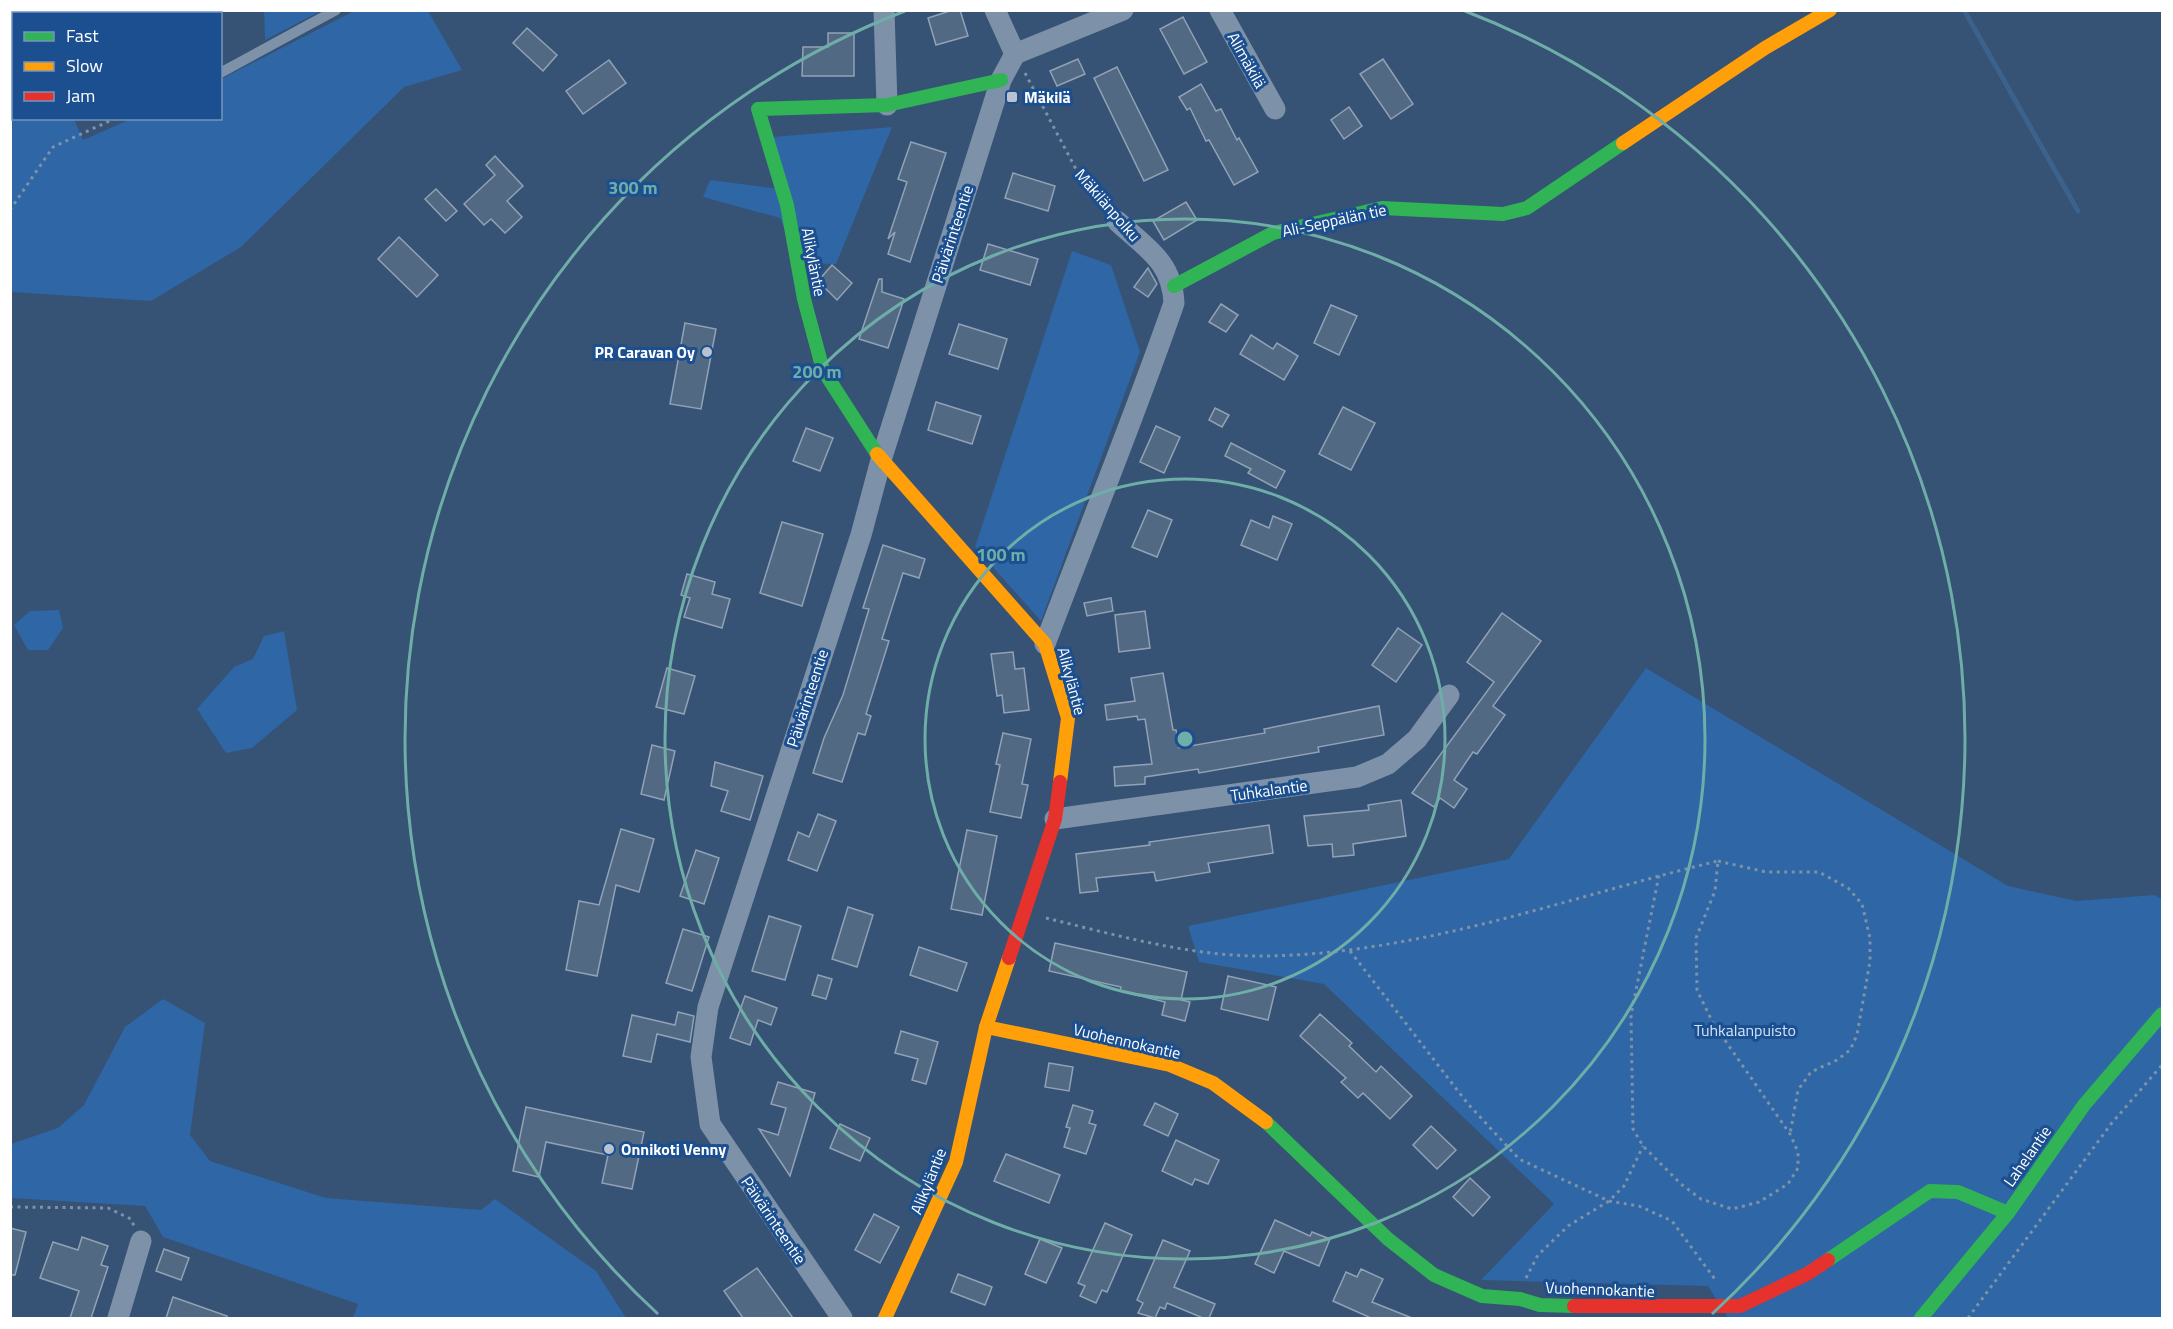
<svg xmlns="http://www.w3.org/2000/svg" width="2173" height="1329" font-family="'Titillium Web',sans-serif">
<style>
.green{fill:#2f66a5}
.lines{fill:none;stroke-linecap:round;stroke-linejoin:round}
.stream{stroke:#3b618d;stroke-width:5}
.building{fill:#526984;stroke:#92a2b6;stroke-width:1.5}
.path{stroke:#7d92a8;stroke-width:3;stroke-dasharray:3 4.5;stroke-linecap:butt}
.lane{stroke:#7d92a8;stroke-width:10}
.street{stroke:#7d92a8;stroke-width:21}
.fast{stroke:#30b455;stroke-width:14}
.slow{stroke:#ff9f0a;stroke-width:14}
.jam{stroke:#e5322d;stroke-width:14}
.ring{fill:none;stroke:#6fada8;stroke-width:3}
.poi-dot{fill:#b9c2ce;stroke:#1b4f8f;stroke-width:2}
.labels{text-anchor:middle;stroke-width:6;stroke-linejoin:round;paint-order:stroke}
.street-label{font-size:16px;fill:#fff;stroke:#1b4f8f}
.poi-label{font-size:16px;font-weight:bold;fill:#fff;stroke:#1b4f8f;text-anchor:start}
.park-label{font-size:16px;fill:#cfe3fa;stroke:#1b4f8f}
.centre{fill:#6fada8;stroke:#1b4f8f;stroke-width:3}
.ring-label{font-size:18px;text-anchor:middle;font-weight:bold;fill:#6fada8;stroke:#1b4f8f;stroke-width:6;stroke-linejoin:round;paint-order:stroke}
</style>
<rect width="100%" height="100%" fill="#365274"/>
<g class="green">
<path d="M264 10H321V11L265 40Z"/>
<path d="M10 11H79L78 14H14V118L74 119 83 140 131 119 220 118 221 79 354 11H428L462 70 404 87 241 247 151 301 11 292Z"/>
<path d="M892 127 836 264 798 263 780 218 703 197 710 180 788 190 773 137Z"/>
<path d="M1072 251 1111 265 1140 352 1041 621 975 547Z"/>
<path d="M59 610 63 628 48 650H28L14 625 30 611Z"/>
<path d="M284 631 297 710 252 748 226 753 197 709 234 667 253 659 264 636Z"/>
<path d="M1646 668 2008 886 2076 901 2154 895 2162 899V1318H1728L1708 1286 1481 1280 1554 1204 1324 984 1199 962 1188 926 1509 859Z"/>
<path d="M163 999 205 1023 190 1135 210 1161 326 1198 481 1210 495 1199 596 1271 626 1318H353L358 1304 163 1237 145 1206 11 1198V1144L58 1128 84 1105 125 1027Z"/>
</g>
<g class="lines">
<path class="stream" d="M1964 10 2078 211"/>
</g>
<g class="building">
<path d="M953 10H960L968 36 936 45 928 18Z"/>
<path d="M1183 17 1207 62 1184 74 1160 29Z"/>
<path d="M527 28 557 55 543 71 513 43Z"/>
<path d="M828 33H854V76H802L803 47H828Z"/>
<path d="M1078 59 1085 74 1057 86 1050 71Z"/>
<path d="M1383 59 1413 104 1391 119 1360 74Z"/>
<path d="M609 60 626 83 583 114 566 91Z"/>
<path d="M1117 67 1168 170 1144 181 1094 78Z"/>
<path d="M1201 84 1216 111 1221 109 1237 140 1239 138 1258 172 1234 185 1209 140 1206 141 1190 108 1187 110 1179 97Z"/>
<path d="M1349 107 1362 126 1344 139 1331 120Z"/>
<path d="M911 142 946 153 910 262 888 254 895 232 888 239 907 182 898 179Z"/>
<path d="M495 156 523 186 507 201 522 217 505 233 491 219 484 225 464 204 495 175 486 165Z"/>
<path d="M1013 173 1055 186 1048 211 1005 198Z"/>
<path d="M436 189 457 211 446 221 425 199Z"/>
<path d="M1186 202 1197 220 1164 240 1153 221Z"/>
<path d="M399 237 438 275 417 297 378 259Z"/>
<path d="M988 244 1038 259 1030 285 980 270Z"/>
<path d="M832 265 852 283 837 300 818 281Z"/>
<path d="M1148 268 1157 284 1148 297 1134 287Z"/>
<path d="M879 279H882V292L904 299 888 348 859 339Z"/>
<path d="M1221 304 1238 315 1226 332 1209 322Z"/>
<path d="M1331 305 1357 316 1339 355 1314 343Z"/>
<path d="M685 323 716 329 701 409 670 404Z"/>
<path d="M959 324 1007 339 998 369 949 354Z"/>
<path d="M1251 335 1273 349 1277 343 1298 356 1284 380 1240 354Z"/>
<path d="M936 402 981 416 972 444 928 430Z"/>
<path d="M1343 407 1375 423 1351 470 1319 454Z"/>
<path d="M1215 408 1229 415 1222 427 1209 420Z"/>
<path d="M1156 426 1180 437 1164 473 1140 462Z"/>
<path d="M806 428 833 438 820 471 793 461Z"/>
<path d="M1231 443 1285 471 1276 488 1248 473 1251 469 1225 456Z"/>
<path d="M1148 510 1172 520 1157 557 1132 547Z"/>
<path d="M1273 516 1292 524 1277 560 1241 545 1251 520 1269 528Z"/>
<path d="M782 522 823 534 802 606 760 593Z"/>
<path d="M883 545 925 559 919 578 903 573 882 639 889 641 866 714 871 716 865 735 858 733 842 782 813 773 824 738 843 695 869 609 863 608Z"/>
<path d="M687 574 715 582 712 594 730 599 722 628 684 617 690 598 681 595Z"/>
<path d="M1111 598 1113 611 1087 616 1084 603Z"/>
<path d="M1145 611 1150 648 1119 652 1115 615Z"/>
<path d="M1502 613 1541 641 1493 706 1505 715 1477 754 1473 752 1454 780 1467 789 1454 808 1440 798 1434 807 1412 793 1494 682 1467 662Z"/>
<path d="M1398 628 1422 645 1396 682 1372 665Z"/>
<path d="M1013 652 1015 669 1024 668 1029 710 1004 713 1002 695 997 696 991 654Z"/>
<path d="M667 668 695 676 684 714 656 707Z"/>
<path d="M1163 673 1173 730H1176L1179 748 1265 733 1264 729 1379 706 1384 735 1318 747 1319 752 1199 773 1198 769 1145 777V784L1115 786 1114 767 1152 764 1145 719 1138 720 1137 716 1107 720 1105 705 1135 701 1131 678Z"/>
<path d="M1003 733 1031 739 1022 784 1028 785 1021 818 990 812 1000 765 996 764Z"/>
<path d="M652 745 675 751 664 800 641 794Z"/>
<path d="M715 762 763 776 750 820 721 811 728 791 711 786Z"/>
<path d="M1401 800 1406 836 1353 844 1354 855 1333 857 1332 844 1308 846 1304 816 1369 810 1368 805Z"/>
<path d="M818 814 836 821 817 871 788 860 798 832 809 837Z"/>
<path d="M1269 825 1273 853 1208 863 1210 872 1156 881 1154 872 1096 878 1098 891 1080 893 1076 854 1150 845 1149 842Z"/>
<path d="M621 829 654 839 639 892 616 885 597 976 566 970 579 901 599 905Z"/>
<path d="M967 830 997 836 982 915 951 909Z"/>
<path d="M696 850 719 858 704 904 680 896Z"/>
<path d="M848 907 873 915 857 967 832 959Z"/>
<path d="M769 916 801 926 785 980 752 971Z"/>
<path d="M683 929 709 937 692 991 666 983Z"/>
<path d="M1055 943 1187 972 1181 1000 1190 1002 1185 1021 1162 1015 1165 1002 1120 991 1121 987 1049 971Z"/>
<path d="M919 947 967 963 957 991 910 975Z"/>
<path d="M818 975 832 979 826 999 812 995Z"/>
<path d="M1228 976 1276 987 1268 1020 1221 1009Z"/>
<path d="M745 996 777 1008 771 1025 758 1020 750 1045 730 1038Z"/>
<path d="M678 1012 694 1016 690 1042 657 1034 651 1062 623 1056 632 1015 675 1025Z"/>
<path d="M1320 1014 1352 1043 1349 1046 1376 1072 1381 1066 1412 1096 1390 1119 1363 1093 1358 1098 1341 1082 1346 1078 1300 1036Z"/>
<path d="M901 1031 938 1042 926 1084 912 1080 918 1059 895 1053Z"/>
<path d="M1049 1063 1073 1067 1069 1091 1045 1087Z"/>
<path d="M778 1082 815 1093 790 1176 759 1129 778 1135 786 1108 771 1104Z"/>
<path d="M1155 1103 1178 1114 1168 1136 1144 1125Z"/>
<path d="M1073 1105 1093 1111 1089 1123 1096 1125 1086 1154 1064 1147 1070 1128 1066 1127Z"/>
<path d="M526 1107 644 1132 632 1189 602 1183 608 1155 546 1142 539 1177 513 1171Z"/>
<path d="M840 1124 870 1138 860 1161 830 1148Z"/>
<path d="M1431 1126 1456 1150 1437 1169 1413 1145Z"/>
<path d="M1176 1140 1219 1160 1208 1184 1195 1179 1192 1185 1162 1171Z"/>
<path d="M1006 1154 1060 1175 1049 1203 994 1181Z"/>
<path d="M1470 1178 1490 1197 1473 1216 1453 1197Z"/>
<path d="M874 1214 899 1227 880 1263 855 1250Z"/>
<path d="M1275 1220 1310 1236 1312 1232 1330 1239 1319 1266 1284 1251 1274 1273 1255 1264Z"/>
<path d="M1105 1223 1132 1235 1107 1292 1102 1290 1096 1303 1080 1296 1085 1286 1078 1283Z"/>
<path d="M10 1228 26 1232 15 1275H10Z"/>
<path d="M82 1237 108 1246 101 1265 108 1267 91 1318H70L79 1291 40 1278 53 1242 78 1250Z"/>
<path d="M1040 1239 1062 1248 1046 1283 1025 1274Z"/>
<path d="M1163 1240 1190 1251 1174 1287 1215 1304 1209 1318H1203L1167 1303 1165 1309 1160 1307 1155 1318 1138 1313 1143 1303 1137 1300Z"/>
<path d="M164 1249 189 1258 181 1280 156 1271Z"/>
<path d="M757 1268 793 1318H743L724 1291Z"/>
<path d="M1361 1269 1383 1279 1372 1302 1412 1318H1371L1333 1301 1346 1272 1357 1277Z"/>
<path d="M958 1274 992 1287 985 1305 951 1292Z"/>
<path d="M173 1297 227 1316V1318H166Z"/>
</g>
<g class="lines">
<g class="path">
<path d="M1025 73 1078 173 1107 208"/>
<path d="M10 210 53 147 116 118"/>
<path d="M1718 861 1766 872H1819L1848 888 1862 904 1870 938V961L1857 1035 1850 1050 1837 1060 1811 1072 1798 1090 1790 1134"/>
<path d="M1046 918C1116 935 1192 957 1265 956 1421 954 1568 897 1718 861L1715 891 1696 938 1697 990 1713 1023 1790 1134 1798 1152V1168L1788 1184 1759 1202 1732 1209 1701 1199 1681 1184 1643 1146 1633 1129 1631 1015 1659 875"/>
<path d="M1350 951 1468 1104 1519 1159 1609 1201 1639 1206 1672 1221 1717 1282"/>
<path d="M10 1207 108 1208 131 1219 134 1226"/>
<path d="M1526 1278 1538 1255 1568 1226 1609 1201 1624 1186 1643 1146"/>
<path d="M1968 1318 2111 1124 2162 1065"/>
</g>
<path class="lane" d="M220 73 336 10"/>
<g class="street">
<path d="M884 10 887 105"/>
<path d="M995 10 1015 54"/>
<path d="M1220 10 1275 109"/>
<path d="M1015 54 1123 10"/>
<path d="M1045 644C1088 530 1134 418 1174 303 1172 261 1146 248 1117 221"/>
<path d="M1055 819 1357 777 1388 764 1417 739 1449 695"/>
<path d="M118 1318 141 1241"/>
<path d="M842 1318 710 1124 701 1057 708 1007 861 535 881 460 1001 80 1015 54"/>
</g>
<g class="fast">
<path d="M1174 286 1273 233 1382 208 1503 214 1527 208 1623 143"/>
<path d="M877 454 823 370 804 299 787 205 758 109 887 105 1001 80"/>
<path d="M1266 1122 1388 1239 1434 1275 1482 1296 1520 1299 1540 1305 1574 1306"/>
<path d="M1828 1260 1930 1191 1958 1192 2008 1213"/>
<path d="M1921 1318 2008 1213 2084 1105 2162 1014"/>
</g>
<g class="slow">
<path d="M1623 143 1765 48 1830 10"/>
<path d="M877 454 1045 644 1068 718 1060 782"/>
<path d="M986 1027 1170 1065 1213 1083 1266 1122"/>
<path d="M885 1318 956 1162 986 1027 1009 958"/>
</g>
<g class="jam">
<path d="M1009 958 1055 819 1060 782"/>
<path d="M1574 1306H1740L1807 1274 1828 1260"/>
</g>
</g>
<g class="ring">
<circle cx="1185" cy="739" r="260"/>
<circle cx="1185" cy="739" r="520"/>
<path d="M658 1314A780 780 0 0 1 905 11M1465 11A780 780 0 0 1 1712 1314"/>
</g>
<g class="poi-dot">
<rect x="1006" y="91" width="12" height="12" rx="3"/>
<circle cx="707" cy="352" r="6"/>
<circle cx="609" cy="1149" r="6"/>
</g>
<g class="labels">
<g class="street-label">
<text transform="translate(1247 60) rotate(61)" y="6">Alimäkilä</text>
<text transform="translate(1108 205) rotate(49)" y="6">Mäkilänpolku</text>
<text transform="translate(1334 220) rotate(-12)" y="6">Ali-Seppälän tie</text>
<text transform="translate(952 234) rotate(-72)" y="6">Päivärinteentie</text>
<text transform="translate(814 262) rotate(79)" y="6">Alikyläntie</text>
<text transform="translate(1072 681) rotate(75)" y="6">Alikyläntie</text>
<text transform="translate(807 698) rotate(-72)" y="6">Päivärinteentie</text>
<text transform="translate(1269 790) rotate(-8)" y="6">Tuhkalantie</text>
<text transform="translate(1127 1041) rotate(13)" y="6">Vuohennokantie</text>
<text transform="translate(2027 1156) rotate(-55)" y="6">Lahelantie</text>
<text transform="translate(928 1181) rotate(-68)" y="6">Alikyläntie</text>
<text transform="translate(774 1220) rotate(56)" y="6">Päivärinteentie</text>
<text transform="translate(1600 1289) rotate(2)" y="6">Vuohennokantie</text>
</g>
<g class="poi-label">
<text x="1024" y="103">Mäkilä</text>
<text x="695" y="358" text-anchor="end">PR Caravan Oy</text>
<text x="621" y="1155">Onnikoti Venny</text>
</g>
<g class="park-label">
<text x="1745" y="1036">Tuhkalanpuisto</text>
</g>
</g>
<circle cx="1185" cy="739" r="9" class="centre"/>
<g class="ring-label">
<text x="633" y="194">300 m</text>
<text x="817" y="378">200 m</text>
<text x="1001" y="561">100 m</text>
</g>
<rect width="2173" height="1329" fill="none" stroke="#ffffff" stroke-width="24"/>
<rect x="12" y="12" width="210" height="108" fill="#1b4f8f" stroke="#7695bc" stroke-width="1.5"/>
<rect x="24" y="32" width="30" height="9" fill="#30b455" stroke="#7695bc" stroke-width="1.5"/>
<text x="66" y="42" font-size="18" fill="#ffffff">Fast</text>
<rect x="24" y="62" width="30" height="9" fill="#ff9f0a" stroke="#7695bc" stroke-width="1.5"/>
<text x="66" y="72" font-size="18" fill="#ffffff">Slow</text>
<rect x="24" y="92" width="30" height="9" fill="#e5322d" stroke="#7695bc" stroke-width="1.5"/>
<text x="66" y="102" font-size="18" fill="#ffffff">Jam</text>
</svg>
